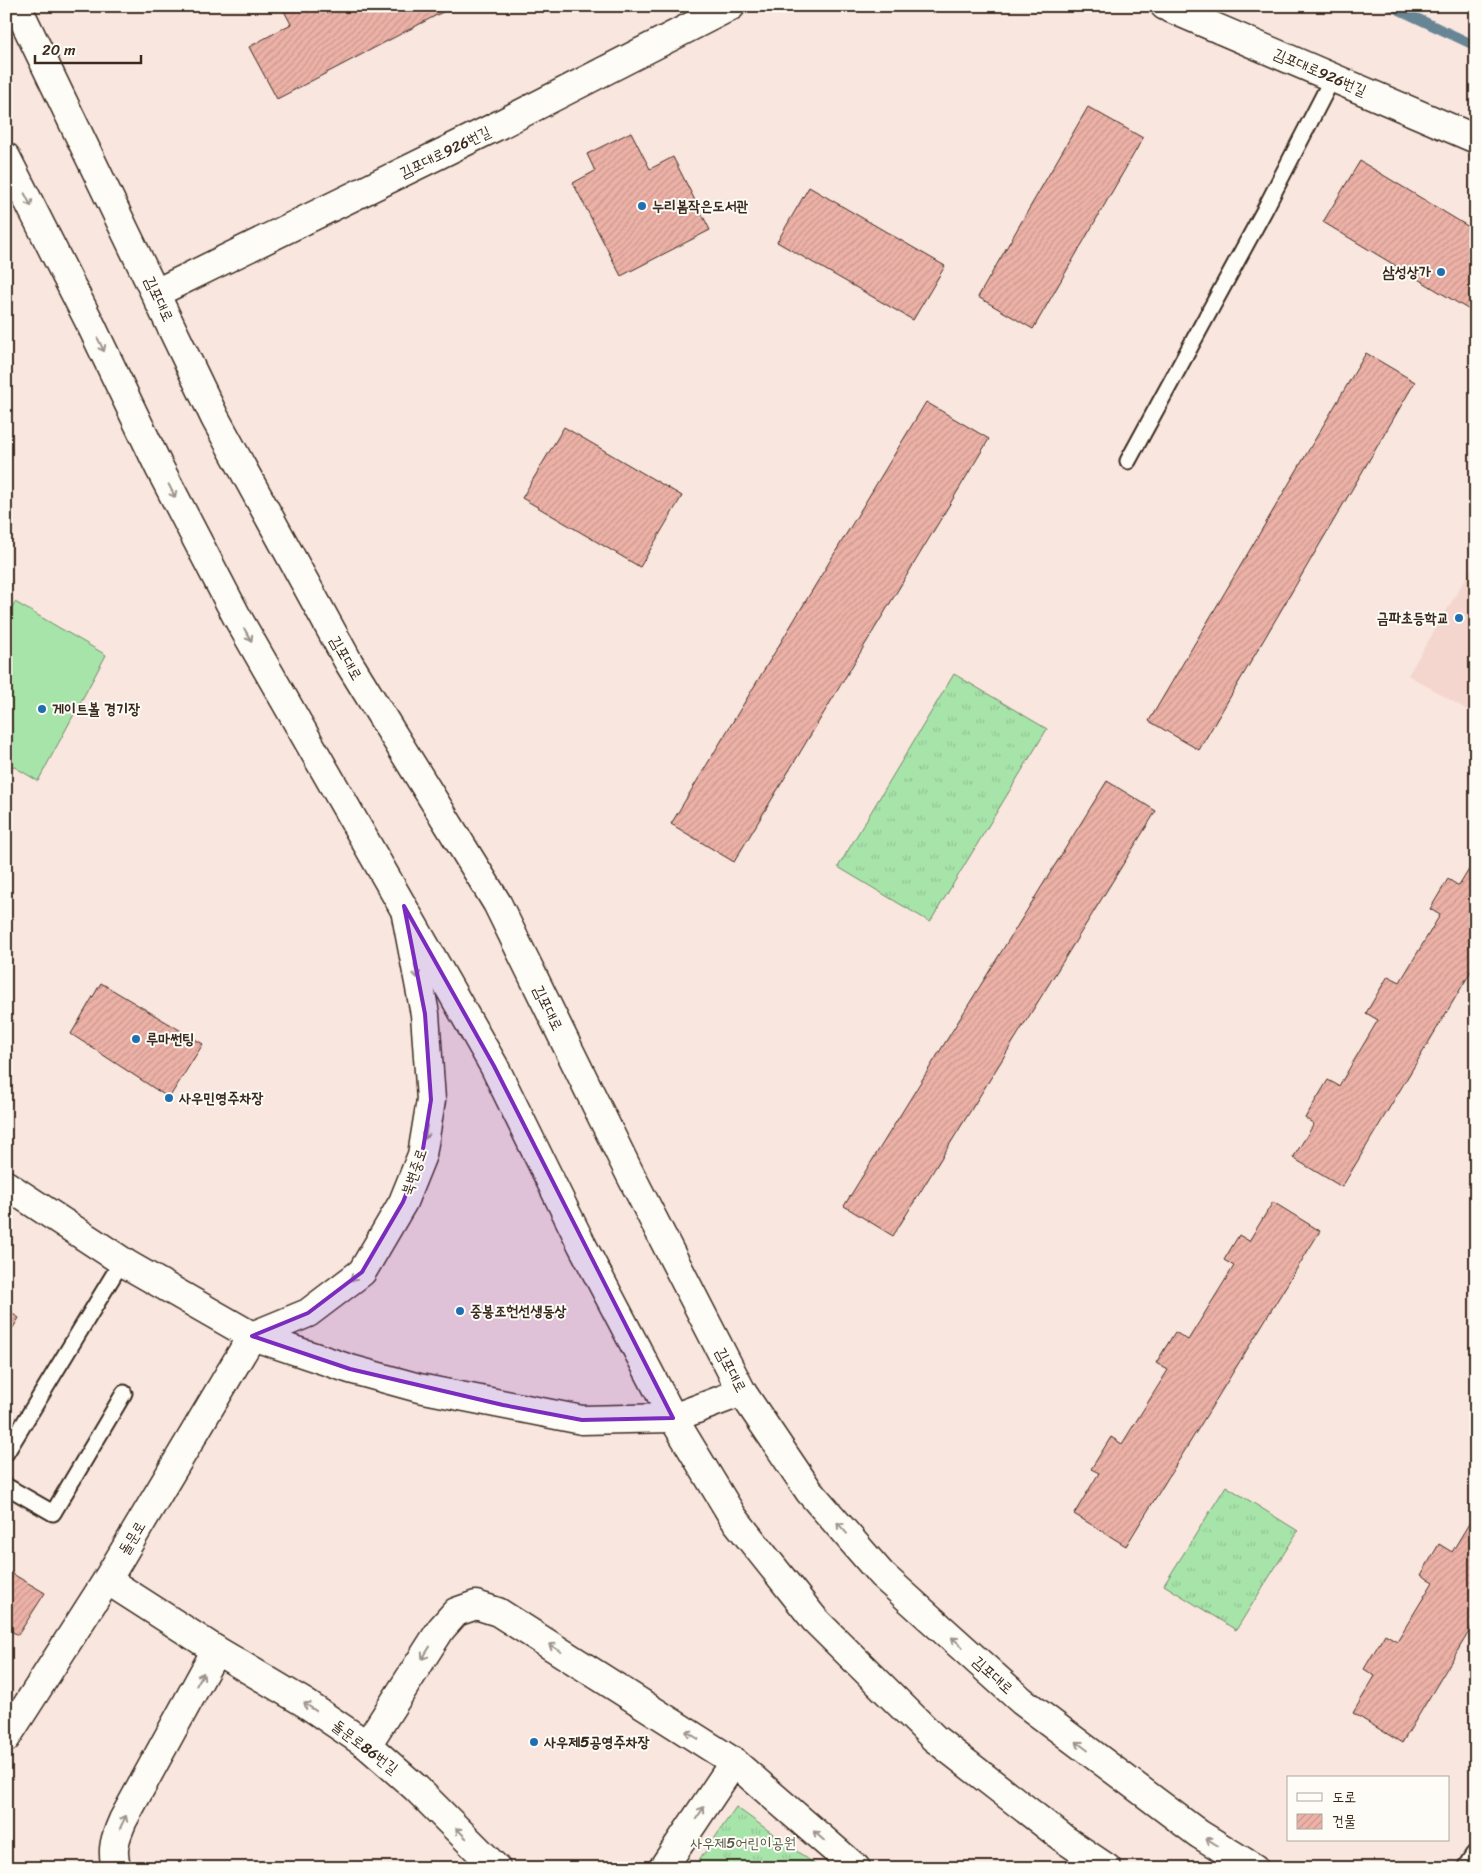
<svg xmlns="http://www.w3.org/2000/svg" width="1482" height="1874" font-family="Sriracha,'Poor Story',sans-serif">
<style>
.built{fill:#f4d6ce}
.grass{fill:url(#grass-tufts);stroke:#718764}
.pitch{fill:#a7e4aa;stroke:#718764}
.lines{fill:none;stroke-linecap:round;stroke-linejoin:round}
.stream{stroke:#678595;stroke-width:10}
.building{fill:url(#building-hatch);stroke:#3b2a1e}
.service-casing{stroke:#3b2a1e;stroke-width:19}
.pedestrian-casing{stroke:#3b2a1e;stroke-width:26}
.minor-casing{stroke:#3b2a1e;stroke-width:31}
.tertiary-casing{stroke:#3b2a1e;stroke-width:31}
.secondary-casing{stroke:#3b2a1e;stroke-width:31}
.service{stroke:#fdfcf7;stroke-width:15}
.pedestrian{stroke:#fdfcf7;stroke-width:22}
.minor{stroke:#fdfcf7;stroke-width:28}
.tertiary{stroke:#fdfcf7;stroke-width:28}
.secondary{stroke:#fdfcf7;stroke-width:28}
.oneway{stroke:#9c938a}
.marked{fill:#7b2cbf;fill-opacity:0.2;stroke:#7b2cbf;stroke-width:4;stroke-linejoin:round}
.poi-dot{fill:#1f6fb2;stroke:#fdfcf7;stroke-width:2}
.labels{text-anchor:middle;stroke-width:4;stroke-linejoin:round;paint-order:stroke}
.street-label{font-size:15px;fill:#3b2a1e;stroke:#fdfcf7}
.poi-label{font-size:15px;font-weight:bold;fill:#3b2a1e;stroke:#fdfcf7;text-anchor:start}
.park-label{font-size:15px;fill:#565841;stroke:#fdfcf7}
</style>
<defs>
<pattern id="grass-tufts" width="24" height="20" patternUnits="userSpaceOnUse" patternTransform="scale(1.25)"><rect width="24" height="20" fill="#a7e4aa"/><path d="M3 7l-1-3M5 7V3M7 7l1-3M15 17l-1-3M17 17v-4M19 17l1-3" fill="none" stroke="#91c492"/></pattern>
<pattern id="building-hatch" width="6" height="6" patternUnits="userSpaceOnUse" patternTransform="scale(1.25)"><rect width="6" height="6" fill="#ecb1a7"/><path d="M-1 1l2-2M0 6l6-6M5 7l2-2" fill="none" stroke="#cb988f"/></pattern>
</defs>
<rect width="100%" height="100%" fill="#f8e6df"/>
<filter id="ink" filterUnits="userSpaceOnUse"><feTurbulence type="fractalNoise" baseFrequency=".02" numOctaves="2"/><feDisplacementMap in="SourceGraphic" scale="10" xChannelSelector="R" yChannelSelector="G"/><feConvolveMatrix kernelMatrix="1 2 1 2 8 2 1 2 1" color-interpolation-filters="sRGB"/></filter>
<g filter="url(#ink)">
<path class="built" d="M1476 561V715L1408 675Z"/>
<g class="grass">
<path d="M954 674 1047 729 930 922 838 867Z"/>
<path d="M1226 1486 1298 1531 1236 1630 1164 1585Z"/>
<path d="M736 1807 820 1868H694Z"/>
</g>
<path class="pitch" d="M15 602 106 655 38 781 6 762V618Z"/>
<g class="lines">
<path class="stream" d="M1391 6 1476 46"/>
</g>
<g class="building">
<path d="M293 6H312L315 12 327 6H454L277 99 249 47 291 24 284 11Z"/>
<path d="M1088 107 1143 138 1033 329 978 297Z"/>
<path d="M631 132 650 169 673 157 710 230 621 276 573 183 595 171 587 154Z"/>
<path d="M1360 161 1474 230 1476 228V314L1323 222Z"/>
<path d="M809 187 945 266 913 320 777 242Z"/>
<path d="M1366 353 1415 382 1199 750 1149 721Z"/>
<path d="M926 402 989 439 734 862 671 824Z"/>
<path d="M564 427 682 496 640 567 522 498Z"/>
<path d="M1107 781 1156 811 893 1236 844 1206Z"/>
<path d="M1476 858V963L1342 1187 1293 1158 1314 1124 1305 1118 1328 1080 1339 1086 1378 1020 1366 1013 1388 976 1400 982 1440 915 1430 909 1448 879 1459 886Z"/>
<path d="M101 983 203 1044 169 1098 71 1034Z"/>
<path d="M1273 1202 1320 1231 1126 1546 1074 1514 1099 1473 1091 1469 1111 1437 1122 1444 1168 1370 1156 1363 1175 1332 1188 1340 1234 1266 1224 1260 1239 1235 1249 1241Z"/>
<path d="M6 1310 19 1318 6 1339Z"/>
<path d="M1476 1512V1620L1402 1743 1353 1713 1375 1676 1364 1669 1385 1634 1397 1641 1433 1582 1421 1575 1439 1544 1452 1552Z"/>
<path d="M6 1570 45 1593 18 1635 6 1628Z"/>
</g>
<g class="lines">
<defs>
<g id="service">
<path d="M1128 461 1264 211 1333 77"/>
<path d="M6 1453 122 1261"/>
<path d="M6 1486 53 1513 124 1393"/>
</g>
<path id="pedestrian" d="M1469 1868 1476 1857"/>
<g id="minor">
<path d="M107 1580 216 1650 305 1703 367 1745 416 1788 496 1868"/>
<path d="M6 1738 107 1580 252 1336"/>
<path d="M367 1745 441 1629 456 1612 476 1605 498 1612 734 1762 856 1868"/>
<path d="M117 1868C110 1851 116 1836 123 1820L216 1650"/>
<path d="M663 1868 734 1762"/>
</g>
<g id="tertiary">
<path d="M1165 6 1476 139"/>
<path d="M156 293 495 127 731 6"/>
<path d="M6 1185 128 1265 252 1336 350 1369 419 1388 582 1420 673 1418 742 1392"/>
<path d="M252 1336 308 1313 362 1272 403 1202 422 1155 431 1100 425 1014 406 915"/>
</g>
<g id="secondary">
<path d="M17 6 215 418 349 663 497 903 630 1174 742 1392 809 1491 882 1575 1022 1701 1199 1834 1254 1868"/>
<path d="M6 157 90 323 159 467 236 615 494 1066 582 1245 673 1418 733 1517 815 1620 934 1738 1064 1839 1107 1868"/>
</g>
</defs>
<use href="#service" class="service-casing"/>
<use href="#pedestrian" class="pedestrian-casing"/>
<use href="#minor" class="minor-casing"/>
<use href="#tertiary" class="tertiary-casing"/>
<use href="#secondary" class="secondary-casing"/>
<use href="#service" class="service"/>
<use href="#pedestrian" class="pedestrian"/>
<use href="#minor" class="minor"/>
<use href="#tertiary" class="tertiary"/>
<use href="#secondary" class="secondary"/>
</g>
<defs><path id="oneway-shaft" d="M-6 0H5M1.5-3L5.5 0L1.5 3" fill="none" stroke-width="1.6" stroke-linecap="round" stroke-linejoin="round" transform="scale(1.25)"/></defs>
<g class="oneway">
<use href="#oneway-shaft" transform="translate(28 200) rotate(63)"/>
<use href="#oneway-shaft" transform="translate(101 345) rotate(64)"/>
<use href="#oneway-shaft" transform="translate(172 491) rotate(63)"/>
<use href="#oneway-shaft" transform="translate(248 635) rotate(60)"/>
<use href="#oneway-shaft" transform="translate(416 971) rotate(79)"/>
<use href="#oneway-shaft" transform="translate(426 1132) rotate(99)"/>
<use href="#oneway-shaft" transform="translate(356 1276) rotate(140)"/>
<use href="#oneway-shaft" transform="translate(842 1528) rotate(-131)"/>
<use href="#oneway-shaft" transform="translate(957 1642) rotate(-138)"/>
<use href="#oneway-shaft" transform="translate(555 1648) rotate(-148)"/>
<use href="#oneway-shaft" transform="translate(426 1653) rotate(122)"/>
<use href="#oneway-shaft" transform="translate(200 1679) rotate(-61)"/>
<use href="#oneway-shaft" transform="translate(310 1707) rotate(-146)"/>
<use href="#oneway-shaft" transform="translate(692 1735) rotate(-148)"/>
<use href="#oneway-shaft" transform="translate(1082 1746) rotate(-143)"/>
<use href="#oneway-shaft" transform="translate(700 1813) rotate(-56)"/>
<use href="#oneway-shaft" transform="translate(123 1822) rotate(-65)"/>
<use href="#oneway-shaft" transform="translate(461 1833) rotate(-135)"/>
<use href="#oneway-shaft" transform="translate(819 1836) rotate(-139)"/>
<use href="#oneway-shaft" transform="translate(1212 1842) rotate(-148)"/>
</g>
</g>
<path class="marked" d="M404 906 494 1066 673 1418 582 1420 503 1405 350 1369 252 1336 308 1313 362 1272 403 1202 422 1155 431 1100 425 1014Z"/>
<g class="poi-dot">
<circle cx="642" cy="206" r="5"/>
<circle cx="1441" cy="272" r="5"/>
<circle cx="1459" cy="618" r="5"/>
<circle cx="42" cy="709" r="5"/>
<circle cx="136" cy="1039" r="5"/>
<circle cx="169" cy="1098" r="5"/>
<circle cx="460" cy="1311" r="5"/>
<circle cx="534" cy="1742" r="5"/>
</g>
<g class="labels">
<g class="street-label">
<text transform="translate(1320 72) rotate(23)" y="5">김포대로926번길</text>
<text transform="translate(445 152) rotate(-26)" y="5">김포대로926번길</text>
<text transform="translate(159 299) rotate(65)" y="5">김포대로</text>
<text transform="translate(346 658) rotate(60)" y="5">김포대로</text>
<text transform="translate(548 1008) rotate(64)" y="5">김포대로</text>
<text transform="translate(414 1172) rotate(-71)" y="5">북변중로</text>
<text transform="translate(731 1370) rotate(62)" y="5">김포대로</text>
<text transform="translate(132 1538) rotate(-59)" y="5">돌문로</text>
<text transform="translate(993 1675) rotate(42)" y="5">김포대로</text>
<text transform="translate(365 1747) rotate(37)" y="5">돌문로86번길</text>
</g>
<g class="poi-label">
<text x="652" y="211">누리봄작은도서관</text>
<text x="1431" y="277" text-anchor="end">삼성상가</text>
<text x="1449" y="623" text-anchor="end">금파초등학교</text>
<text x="52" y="714">게이트볼 경기장</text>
<text x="146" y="1044">루마썬팅</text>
<text x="179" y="1103">사우민영주차장</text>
<text x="470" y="1316">중봉조헌선생동상</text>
<text x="544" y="1747">사우제5공영주차장</text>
</g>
<g class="park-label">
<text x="743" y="1848">사우제5어린이공원</text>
</g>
</g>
<rect width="1482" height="1874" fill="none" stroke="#fdfcf7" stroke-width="25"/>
<rect x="12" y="12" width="1457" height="1849" fill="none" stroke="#3b2a1e" stroke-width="2" filter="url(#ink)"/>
<rect x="1287" y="1776" width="162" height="65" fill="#fdfcf7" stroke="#afa8a0"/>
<rect x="1297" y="1793" width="25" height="8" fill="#fdfcf7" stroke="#afa8a0"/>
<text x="1332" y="1802" font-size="15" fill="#3b2a1e">도로</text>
<rect x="1297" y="1814" width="25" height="15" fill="url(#building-hatch)" stroke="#afa8a0"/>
<text x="1332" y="1826" font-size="15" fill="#3b2a1e">건물</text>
<path d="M35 55v8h106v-8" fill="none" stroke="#3b2a1e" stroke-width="2.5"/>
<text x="42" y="55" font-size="15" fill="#3b2a1e" stroke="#fdfcf7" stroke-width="4" paint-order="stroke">20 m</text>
</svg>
